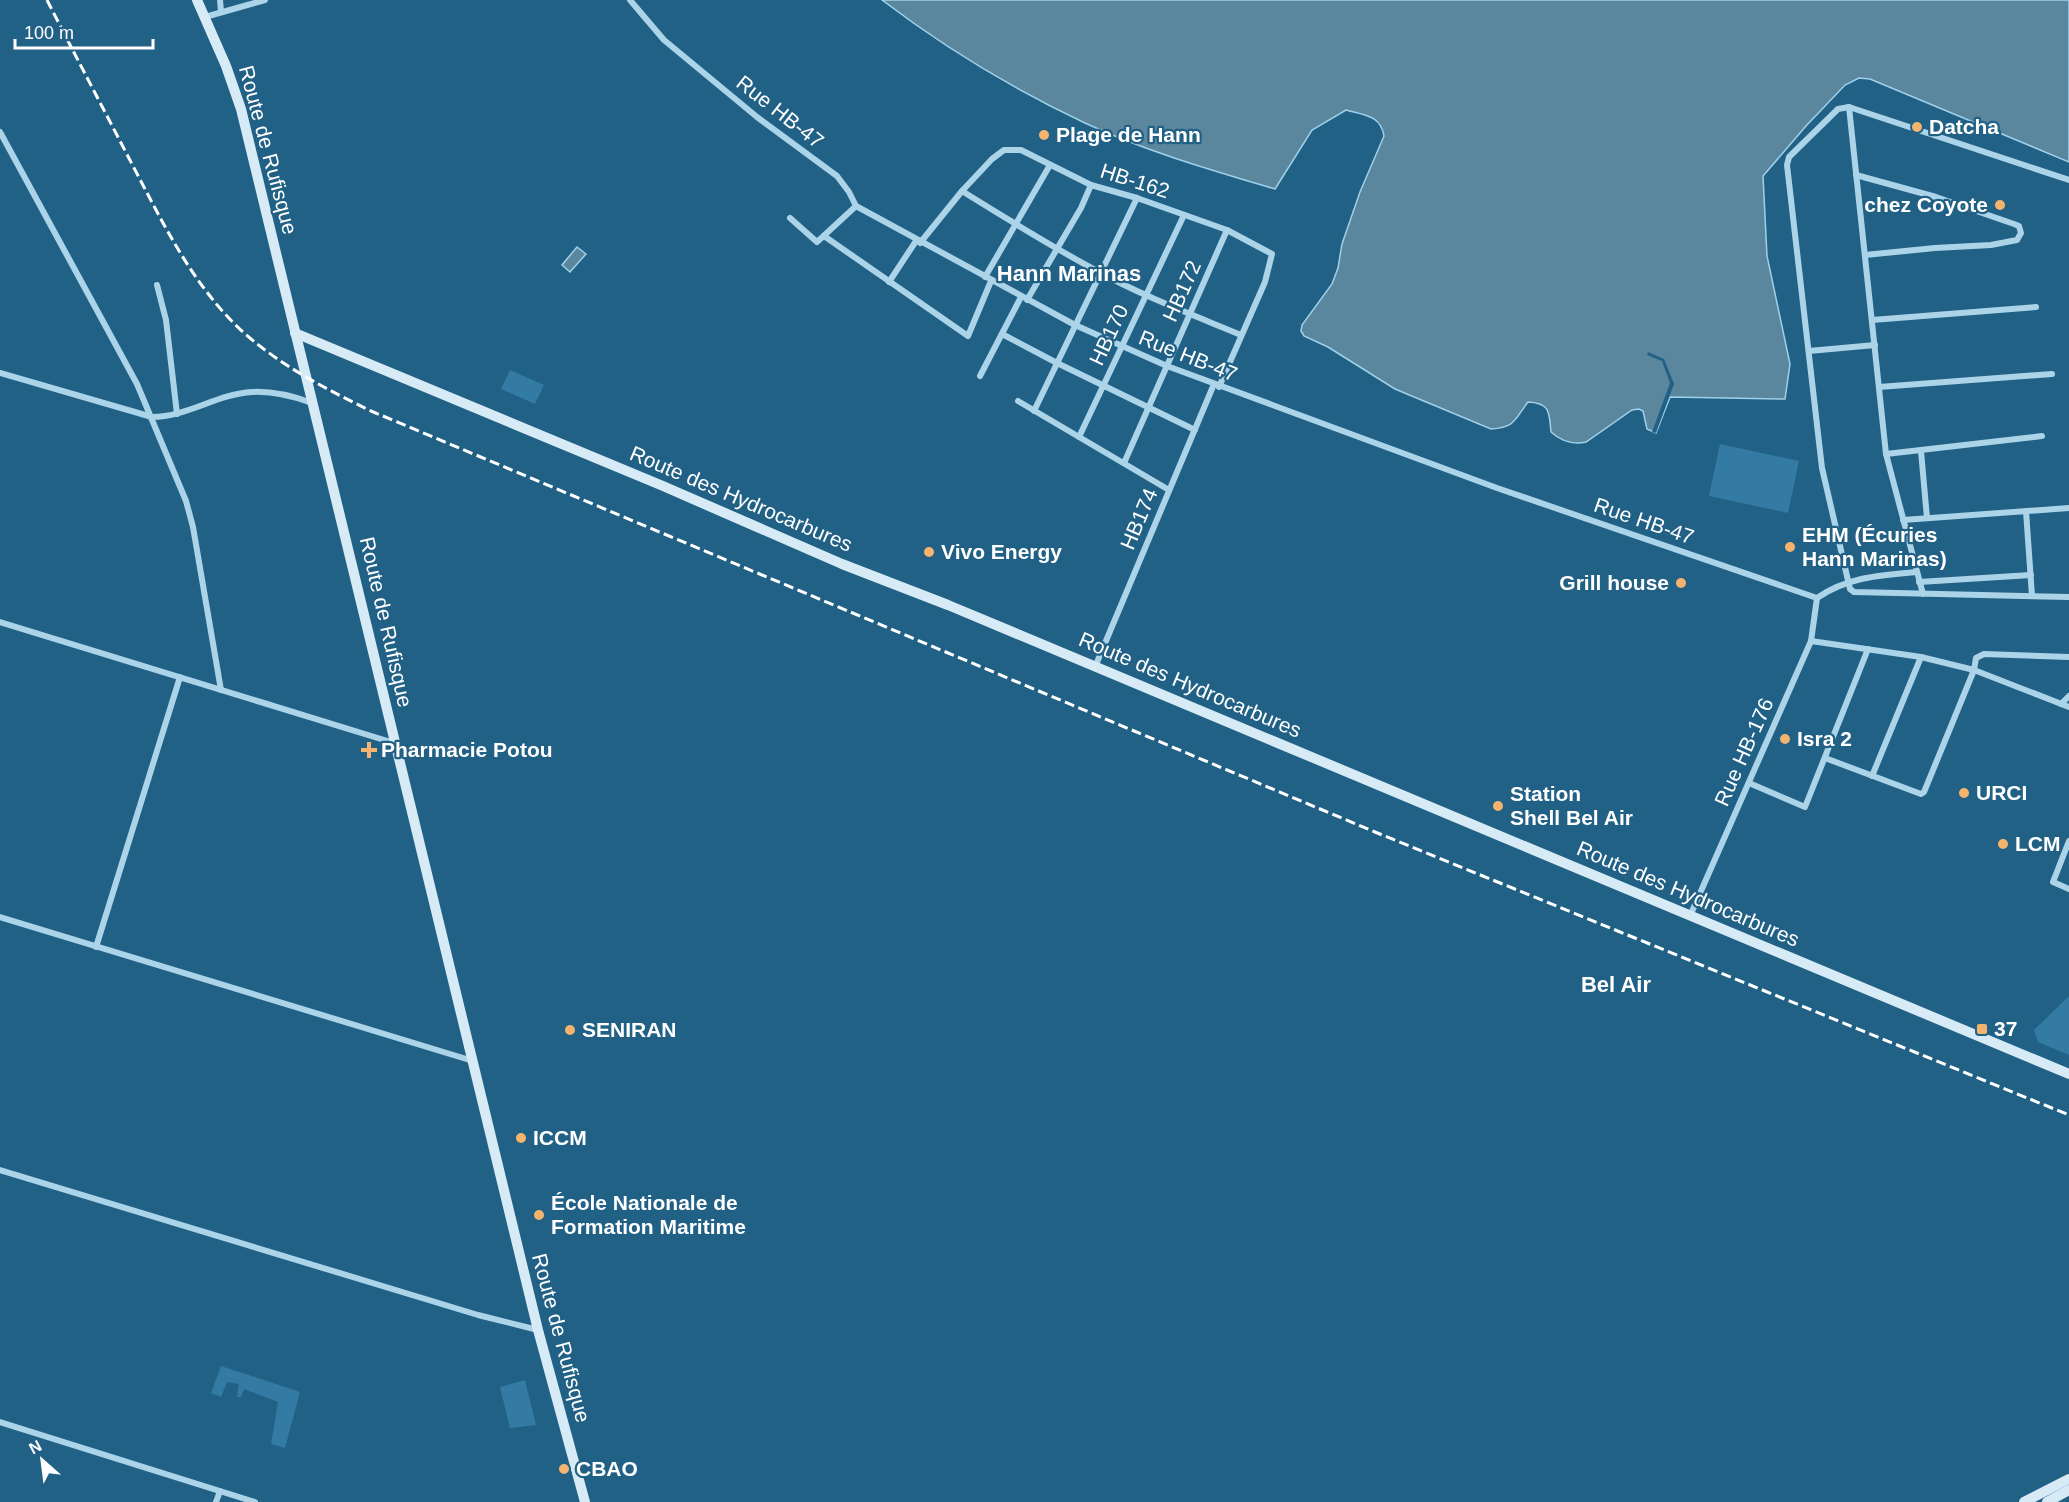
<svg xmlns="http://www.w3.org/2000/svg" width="2069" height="1502" font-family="Arial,sans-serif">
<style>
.green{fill:#337ba2}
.water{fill:#5a869e;stroke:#a0d1ea;stroke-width:1.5}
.pier{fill:#226186}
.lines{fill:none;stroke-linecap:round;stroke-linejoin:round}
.street{stroke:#acd4e9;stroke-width:6}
.secondary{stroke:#d7ebf7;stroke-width:10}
.rail{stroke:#fff;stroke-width:3;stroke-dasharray:10 4.5;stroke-linecap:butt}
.poi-dot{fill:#f5b46e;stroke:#226186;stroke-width:2}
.labels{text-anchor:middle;stroke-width:4.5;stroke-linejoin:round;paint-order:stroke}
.street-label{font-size:21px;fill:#fff;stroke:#226186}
.poi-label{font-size:21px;font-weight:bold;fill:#fff;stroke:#226186;text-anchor:start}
.neighbourhood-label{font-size:22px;font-weight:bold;fill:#fff;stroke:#226186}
</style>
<rect width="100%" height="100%" fill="#226186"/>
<g class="green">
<path d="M510 370 544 385 535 404 501 389Z"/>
<path d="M1720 444 1799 461 1788 513 1709 496Z"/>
<path d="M2069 996V1055L2038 1042 2034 1030Z"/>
<path d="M221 1366 300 1392 285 1448 271 1444 278 1402 244 1389 241 1397H237L239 1384 227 1382 221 1397 211 1393Z"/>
<path d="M525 1380 536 1425 510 1428 500 1387Z"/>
</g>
<g class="water">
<path d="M882 0H2069V162L1870 79 1859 78 1845 85 1806 126 1763 176 1767 256 1790 364 1785 399 1670 397 1656 433 1647 429 1643 411 1639 409 1632 410 1586 442C1572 445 1561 441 1551 432 1549 413 1551 403 1528 402 1514 420 1516 427 1491 429L1395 389 1328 347 1304 336 1301 331 1302 325 1332 284 1338 268 1342 244 1360 192 1384 136C1381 115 1364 115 1346 110L1312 130 1275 189C1211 170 1145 151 1085 123 1013 89 945 48 882 0Z"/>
<path d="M577 247 586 254 570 272 562 265Z"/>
</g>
<path class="pier" d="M1648 352 1664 359 1674 384 1656 433 1652 432 1670 383 1662 361 1647 355Z"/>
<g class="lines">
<g class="street">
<path d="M220 0 221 11"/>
<path d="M630 0 664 40 757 117 837 176 849 192 856 206 1075 325 1167 366 1497 488 1817 598"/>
<path d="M205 17 265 0"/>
<path d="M1849 107 1886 454 1923 594"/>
<path d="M0 132 137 384 186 501 193 527 221 690"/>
<path d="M1856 175 1936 197 2014 224 2019 226 2021 233 2017 240 1991 245 1935 248 1865 255"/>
<path d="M2069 180 1849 107 1838 109 1789 157 1787 165 1822 468 1850 589 1854 592 2069 597"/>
<path d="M962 191C1007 219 1052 247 1099 272 1145 297 1193 315 1241 335"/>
<path d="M790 218 817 242 856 206"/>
<path d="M824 236 968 336 991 281"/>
<path d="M920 243 962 191 992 159 1004 150H1021L1091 185 1137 198 1227 230 1272 254 1265 282 1219 387"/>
<path d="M985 277 1050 165"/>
<path d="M889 282 916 241"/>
<path d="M157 285 166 320 177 414"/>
<path d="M1027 300 1081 208 1091 185"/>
<path d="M1872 320 2036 307"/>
<path d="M1002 334 1057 363 1195 430"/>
<path d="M1809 351 1875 345"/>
<path d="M0 373 152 417C187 417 217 394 252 392 272 391 293 396 312 403"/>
<path d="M980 376 1021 297"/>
<path d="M1879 387 2052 374"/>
<path d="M1018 401 1169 490"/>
<path d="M1034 411 1137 198"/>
<path d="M1079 437 1184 215"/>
<path d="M1921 451 1927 518"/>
<path d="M1886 454 2042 436"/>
<path d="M1124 463 1227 230"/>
<path d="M2026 511 2032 596"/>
<path d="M1903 520 2069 508"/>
<path d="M1919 582 2031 575"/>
<path d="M1817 598C1847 577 1881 575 1916 572"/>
<path d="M0 622 394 743"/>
<path d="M1811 641 1921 657 1974 670 2069 707"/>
<path d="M1095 667 1214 384"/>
<path d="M2061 704 2069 696"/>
<path d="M1825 758 1921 794 1924 792 1974 670 1976 658 1984 654 2069 657"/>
<path d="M1872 776 1921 657"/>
<path d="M1749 783 1805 807 1868 649"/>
<path d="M2069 841 2053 882 2069 889"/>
<path d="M1690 916 1811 641 1817 598"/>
<path d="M0 917 473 1061"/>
<path d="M96 947 180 677"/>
<path d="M0 1170 478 1315 538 1330"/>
<path d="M0 1422 255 1502"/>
<path d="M216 1502 220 1491"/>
</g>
<g class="secondary">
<path d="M197 0 226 66 241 109 538 1330 585 1502"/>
<path d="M295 333 663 486 842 564 948 605 2069 1074"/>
<path d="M2024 1502 2069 1479"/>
<path d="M2047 1502 2069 1490"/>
</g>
<path class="rail" d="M47 0C75 55 104 110 133 166 164 225 193 286 243 332 281 366 326 389 371 411L1375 832 2069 1115"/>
</g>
<g class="poi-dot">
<circle cx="1917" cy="127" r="6"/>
<circle cx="1044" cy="135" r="6"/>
<circle cx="2000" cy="205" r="6"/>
<circle cx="1790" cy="547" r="6"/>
<circle cx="929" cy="552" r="6"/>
<circle cx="1681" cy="583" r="6"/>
<circle cx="1785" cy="739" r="6"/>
<path d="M366 741h6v6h6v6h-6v6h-6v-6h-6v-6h6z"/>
<circle cx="1964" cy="793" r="6"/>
<circle cx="1498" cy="806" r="6"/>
<circle cx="2003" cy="844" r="6"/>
<rect x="1976" y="1023" width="12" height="12" rx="3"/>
<circle cx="570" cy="1030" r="6"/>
<circle cx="521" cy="1138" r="6"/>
<circle cx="539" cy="1215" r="6"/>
<circle cx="564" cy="1469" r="6"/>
</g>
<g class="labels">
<g class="street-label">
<text transform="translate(780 112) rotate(38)" y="7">Rue HB-47</text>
<text transform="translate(268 150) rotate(75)" y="7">Route de Rufisque</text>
<text transform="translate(1135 181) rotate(18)" y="7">HB-162</text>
<text transform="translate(1182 291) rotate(-66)" y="7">HB172</text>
<text transform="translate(1109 335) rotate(-65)" y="7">HB170</text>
<text transform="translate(1188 356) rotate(22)" y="7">Rue HB-47</text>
<text transform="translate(741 499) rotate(23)" y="7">Route des Hydrocarbures</text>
<text transform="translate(1139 519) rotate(-67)" y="7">HB174</text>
<text transform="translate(1644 521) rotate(19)" y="7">Rue HB-47</text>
<text transform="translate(386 622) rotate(77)" y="7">Route de Rufisque</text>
<text transform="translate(1190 685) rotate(23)" y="7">Route des Hydrocarbures</text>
<text transform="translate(1744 752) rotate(-66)" y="7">Rue HB-176</text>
<text transform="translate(1688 894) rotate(23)" y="7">Route des Hydrocarbures</text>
<text transform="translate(561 1338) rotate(75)" y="7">Route de Rufisque</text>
</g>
<g class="poi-label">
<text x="1929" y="134">Datcha</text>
<text x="1056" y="142">Plage de Hann</text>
<text x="1988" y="212" text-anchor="end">chez Coyote</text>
<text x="1802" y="542">EHM (Écuries<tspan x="1802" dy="24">Hann Marinas)</tspan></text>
<text x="941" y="559">Vivo Energy</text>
<text x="1669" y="590" text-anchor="end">Grill house</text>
<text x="1797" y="746">Isra 2</text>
<text x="381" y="757">Pharmacie Potou</text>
<text x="1976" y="800">URCI</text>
<text x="1510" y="801">Station<tspan x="1510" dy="24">Shell Bel Air</tspan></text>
<text x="2015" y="851">LCM</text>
<text x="1994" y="1036">37</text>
<text x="582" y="1037">SENIRAN</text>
<text x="533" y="1145">ICCM</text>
<text x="551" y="1210">École Nationale de<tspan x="551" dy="24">Formation Maritime</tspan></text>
<text x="576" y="1476">CBAO</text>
</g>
<g class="neighbourhood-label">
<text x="1069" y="281">Hann Marinas</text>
<text x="1616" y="992">Bel Air</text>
</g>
</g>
<g transform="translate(42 1460) rotate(332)" stroke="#226186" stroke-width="4.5" paint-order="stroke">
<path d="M0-4.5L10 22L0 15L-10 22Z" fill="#ffffff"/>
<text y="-9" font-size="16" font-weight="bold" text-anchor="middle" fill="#ffffff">N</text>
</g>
<path d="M15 39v9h138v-9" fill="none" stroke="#ffffff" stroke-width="3"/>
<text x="24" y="39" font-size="18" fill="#ffffff" stroke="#226186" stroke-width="4.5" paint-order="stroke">100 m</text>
</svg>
